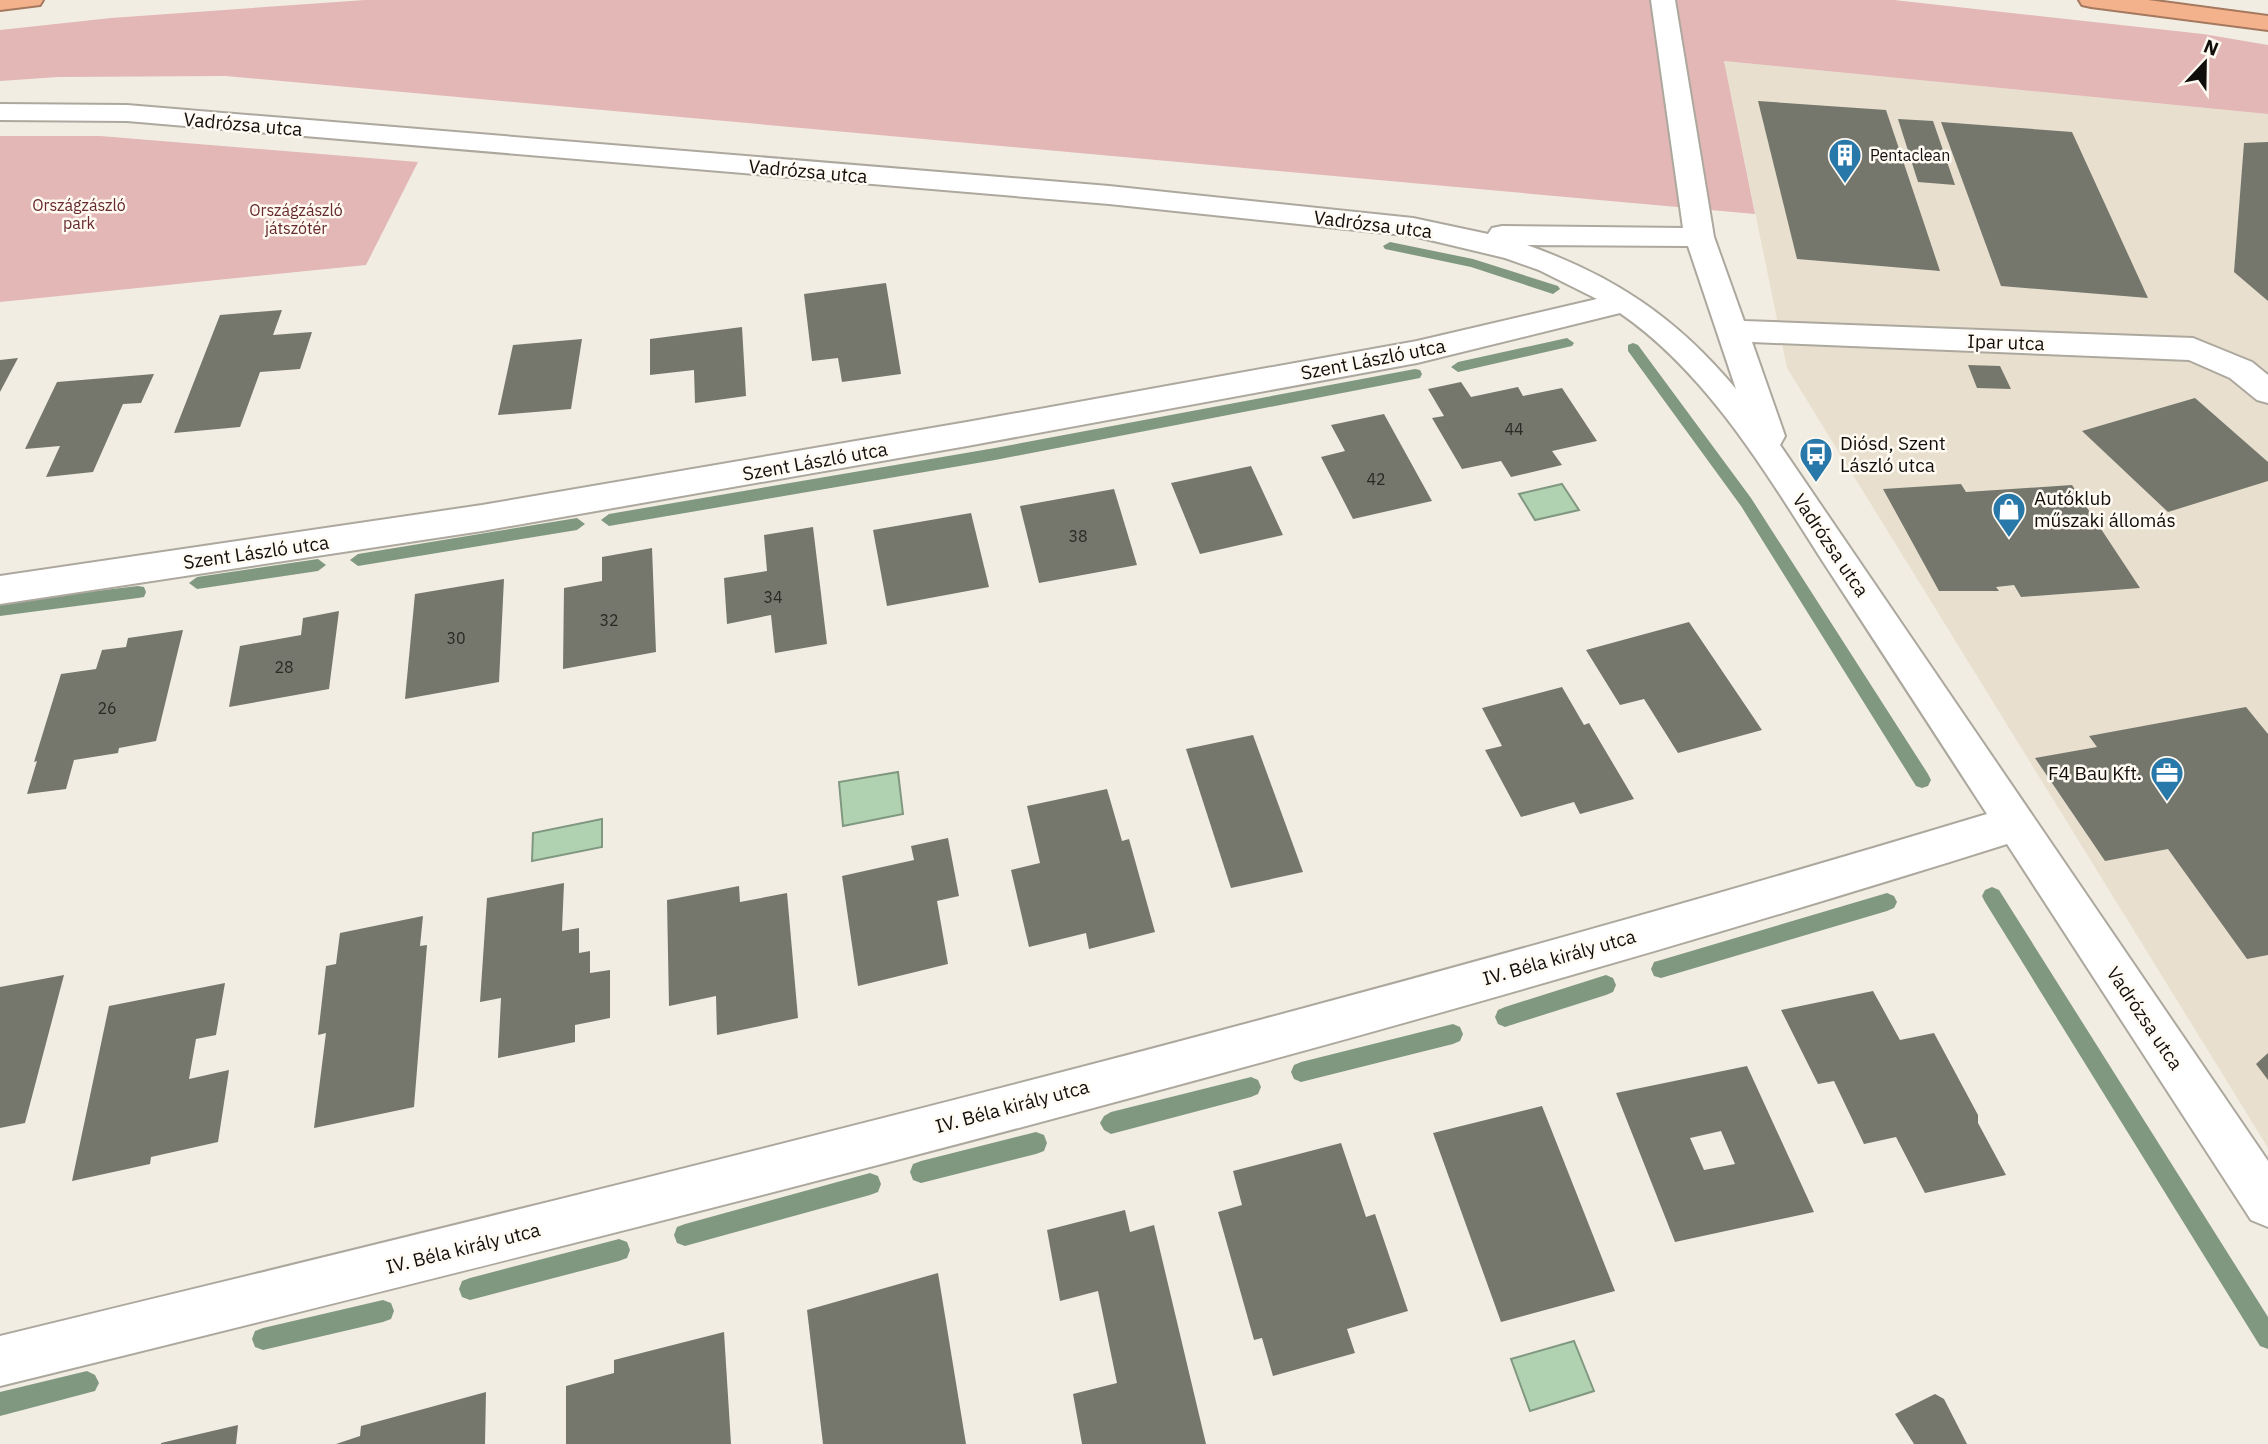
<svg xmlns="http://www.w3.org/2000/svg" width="2268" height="1444" font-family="'IBM Plex Sans',sans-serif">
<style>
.built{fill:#e8dfcf}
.green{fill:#e2b7b6}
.water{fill:#b0d2b1;stroke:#809880;stroke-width:2}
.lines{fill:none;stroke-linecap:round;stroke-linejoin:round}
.stream{fill:#809880;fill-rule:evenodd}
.building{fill:#75776d;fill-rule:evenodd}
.minor-casing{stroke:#ada89e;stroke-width:4}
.highway-casing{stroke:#a4795f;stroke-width:4}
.minor{fill:#fff;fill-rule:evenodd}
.highway{fill:#f3b28c;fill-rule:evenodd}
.labels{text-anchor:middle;stroke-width:5;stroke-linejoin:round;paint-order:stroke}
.far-poi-label{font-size:16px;fill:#110f0c;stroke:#fffaf2;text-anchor:start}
.far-park-label{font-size:16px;fill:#672a2c;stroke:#fffaf2}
.number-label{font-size:16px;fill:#2a2924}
.street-label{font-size:19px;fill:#110f0c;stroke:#fffaf2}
.poi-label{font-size:19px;fill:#110f0c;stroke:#fffaf2;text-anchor:start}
</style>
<rect width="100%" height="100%" fill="#f2ede3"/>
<path class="built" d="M1724 61 2268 114V1148L1787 368Z"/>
<g class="green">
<path d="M365 0H1894L2203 34 2268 45V114L1724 61 1755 214 225 76 58 77 0 81V30L111 18Z"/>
<path d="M0 136H100L418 162 366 265 0 302Z"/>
</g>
<g class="water">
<path d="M1562 484 1579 510 1535 520 1519 494Z"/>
<path d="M898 772 903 814 843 826 839 782Z"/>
<path d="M602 819V847L532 861 533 833Z"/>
<path d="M1574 1341 1594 1391 1530 1411 1511 1359Z"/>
</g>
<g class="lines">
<g class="stream">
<path d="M1390 242 1473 259 1558 286 1560 289 1553 294 1471 267 1385 249 1383 246Z"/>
<path d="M1567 338 1574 343 1572 346 1458 372 1451 367 1458 362Z"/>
<path d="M1633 343 1638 345 1751 498 1928 774 1931 780 1928 786 1922 788 1916 786 1741 506 1628 351V345Z"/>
<path d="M1415 369 1420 370 1422 374 1420 378 995 460 609 526 601 520 609 514 995 448Z"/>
<path d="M577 518 585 524 577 530 358 566 350 560 358 554Z"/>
<path d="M318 559 326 565 318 571 197 589 189 583 197 577Z"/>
<path d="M138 586 144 587 146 592 144 597 138 598 0 616V602Z"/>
<path d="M1992 887 1999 890 2268 1317V1349L2260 1346 1985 902 1982 896 1985 890Z"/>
<path d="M1887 893 1894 896 1897 902 1894 908 1887 911 1661 978 1654 976 1651 969 1654 962 1661 960Z"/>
<path d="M1606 975 1613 978 1616 985 1613 992 1606 995 1505 1027 1498 1024 1495 1017 1498 1010 1505 1007Z"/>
<path d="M1453 1024 1460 1027 1463 1034 1460 1041 1453 1044 1301 1082 1294 1079 1291 1072 1294 1065 1301 1062Z"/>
<path d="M1251 1077 1258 1080 1261 1087 1258 1094 1251 1097 1111 1134 1104 1130 1100 1123 1104 1116 1111 1112Z"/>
<path d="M1036 1132 1044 1135 1047 1143 1044 1151 1036 1154 921 1183 913 1180 910 1172 913 1164 921 1161Z"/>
<path d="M870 1173 878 1176 881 1184 878 1192 870 1195 685 1246 677 1243 674 1235 677 1227 685 1224Z"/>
<path d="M619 1239 627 1242 630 1250 627 1258 619 1261 470 1300 462 1297 459 1289 462 1281 470 1278Z"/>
<path d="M383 1300 391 1303 394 1311 391 1319 383 1322 263 1350 255 1347 252 1339 255 1331 263 1328Z"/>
<path d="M87 1371 95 1375 99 1383 95 1391 0 1416V1392Z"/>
</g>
</g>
<g class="building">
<path d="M1758 101 1886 110 1940 271 1797 259Z"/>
<path d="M1898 119 1933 121 1955 185 1918 182Z"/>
<path d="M1941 122 2072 132 2148 298 2001 286Z"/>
<path d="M2268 142V301L2234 272 2244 143Z"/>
<path d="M886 283 901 374 842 382 838 358 812 361 804 294Z"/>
<path d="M282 310 273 335 312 332 300 369 260 372 240 427 174 433 220 315Z"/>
<path d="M742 327 746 396 695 403 694 370 650 375V339Z"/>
<path d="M582 339 571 409 498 415 513 345Z"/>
<path d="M18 358 0 392V360Z"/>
<path d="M1968 365 2000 366 2011 389 1977 388Z"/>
<path d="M154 374 141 403 123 404 93 472 46 477 60 446 25 449 57 382Z"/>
<path d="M1461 382 1471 397 1518 387 1523 396 1562 388 1597 441 1552 451 1562 465 1511 477 1501 461 1462 469 1432 418 1444 416 1428 389Z"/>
<path d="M2195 398 2268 462V481L2168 512 2082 431Z"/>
<path d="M1384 414 1432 501 1353 519 1321 457 1345 451 1331 425Z"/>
<path d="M1251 466 1283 535 1200 554 1171 483Z"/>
<path d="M1961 484 1966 492 2072 485 2140 588 2021 597 2014 585 1996 587 1999 591H1939L1883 489Z"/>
<path d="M1114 489 1137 565 1039 583 1020 506Z"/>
<path d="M971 513 989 587 887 606 873 530Z"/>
<path d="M813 527 827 644 775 653 771 615 727 624 724 578 767 571 764 535Z"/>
<path d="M652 548 656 652 563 669 564 588 602 581V557Z"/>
<path d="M504 579 499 682 405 699 415 594Z"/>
<path d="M339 611 329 689 229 707 240 646 301 635 303 618Z"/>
<path d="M1689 622 1762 730 1678 753 1644 699 1620 705 1586 650Z"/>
<path d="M183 630 156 741 119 748 118 753 74 760 66 789 27 794 37 761 34 762 61 674 96 669 102 650 126 647 128 638Z"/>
<path d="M1562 687 1584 725 1589 723 1634 799 1580 814 1574 802 1521 817 1485 750 1502 746 1482 708Z"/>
<path d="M2246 707 2268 734V955L2247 959 2168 849 2105 861 2035 758 2097 747 2089 736Z"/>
<path d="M1253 735 1303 872 1231 888 1186 749Z"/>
<path d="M1107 789 1122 841 1129 839 1155 932 1089 949 1086 933 1029 947 1011 870 1040 863 1027 806Z"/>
<path d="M948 838 959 896 937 901 948 964 858 986 842 876 914 860 911 846Z"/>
<path d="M564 883 562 931 579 928V953L590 951V973L610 970V1018L575 1025V1042L498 1058 501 998 480 1002 487 898Z"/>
<path d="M739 886 740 902 787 893 798 1018 717 1035 716 996 669 1006 667 900Z"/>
<path d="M423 916 420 946 427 945 414 1107 314 1128 326 1033 318 1035 326 966 336 964 340 933Z"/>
<path d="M64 975 25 1123 0 1128V987Z"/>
<path d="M225 983 216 1035 196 1039 189 1079 229 1070 218 1142 151 1157 150 1164 72 1181 109 1006Z"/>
<path d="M1873 991 1900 1040 1934 1033 1978 1115V1123L2006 1175 1925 1193 1896 1137 1864 1144 1834 1081 1818 1084 1781 1010Z"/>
<path d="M2268 1053V1080L2256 1064Z"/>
<path d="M1747 1066 1814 1212 1675 1242 1616 1093ZM1721 1131 1735 1164 1704 1170 1690 1138Z"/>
<path d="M1542 1106 1615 1291 1501 1322 1433 1133Z"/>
<path d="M1341 1143 1366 1217 1375 1214 1408 1311 1347 1329 1355 1353 1273 1376 1262 1338 1254 1340 1218 1212 1242 1205 1233 1171Z"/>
<path d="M1125 1210 1130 1232 1154 1225 1206 1444H1082L1073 1394 1117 1383 1098 1291 1060 1301 1047 1230Z"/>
<path d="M938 1273 966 1444H823L807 1310Z"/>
<path d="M724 1332 731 1444H566V1386L614 1373V1360Z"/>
<path d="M486 1392 485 1444H336L360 1436 361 1426Z"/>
<path d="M1935 1394 1944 1399 1967 1444H1914L1895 1414Z"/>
<path d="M238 1425 236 1444H161V1443Z"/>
</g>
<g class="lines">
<defs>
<path id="minor" d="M1651 0H1675L1714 237 1744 321 2193 338 2252 362 2268 375V403L2257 400 2230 378 2189 360 1752 342 1785 436 1780 445 2268 1161V1227L2251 1220 2007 844C1346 1052 673 1220 0 1386V1336C665 1175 1332 1012 1987 814 1934 732 1881 650 1827 568 1769 478 1710 375 1620 313L1417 363 967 446 482 531 0 604V576L482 505 967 422 1417 341 1597 299 1539 270 1505 258 1413 236 1109 204 127 121 0 120V104L127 105 1109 186 1413 218 1488 234 1492 228 1502 226 1683 228ZM1527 245 1688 246 1736 389C1676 317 1614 276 1527 245Z"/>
<g id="highway">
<path d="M0 0H43L40 5 0 10Z"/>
<path d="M2079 0H2148L2268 16V30L2091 7 2082 5Z"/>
</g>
</defs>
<use href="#minor" class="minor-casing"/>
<use href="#highway" class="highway-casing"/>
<use href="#minor" class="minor"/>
<use href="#highway" class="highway"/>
</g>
<defs>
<symbol id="building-pin" viewBox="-11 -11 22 30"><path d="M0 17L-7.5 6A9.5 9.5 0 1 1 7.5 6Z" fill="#2978aa" stroke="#fffaf2"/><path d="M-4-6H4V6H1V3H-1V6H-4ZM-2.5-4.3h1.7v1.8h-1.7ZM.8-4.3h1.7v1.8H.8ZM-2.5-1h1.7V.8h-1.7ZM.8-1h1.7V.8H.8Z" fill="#fff"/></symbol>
<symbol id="bus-pin" viewBox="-11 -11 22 30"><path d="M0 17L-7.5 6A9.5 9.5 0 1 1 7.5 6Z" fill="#2978aa" stroke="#fffaf2"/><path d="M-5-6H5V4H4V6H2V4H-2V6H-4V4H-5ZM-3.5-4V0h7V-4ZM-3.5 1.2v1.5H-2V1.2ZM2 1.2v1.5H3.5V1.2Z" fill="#fff"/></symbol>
<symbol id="shop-pin" viewBox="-11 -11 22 30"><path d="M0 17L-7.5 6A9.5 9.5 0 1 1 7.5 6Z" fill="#2978aa" stroke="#fffaf2"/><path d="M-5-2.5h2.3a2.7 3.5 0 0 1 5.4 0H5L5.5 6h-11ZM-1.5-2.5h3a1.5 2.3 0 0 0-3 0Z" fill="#fff"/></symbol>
<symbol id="office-pin" viewBox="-11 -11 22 30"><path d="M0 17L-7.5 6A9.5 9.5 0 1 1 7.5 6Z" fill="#2978aa" stroke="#fffaf2"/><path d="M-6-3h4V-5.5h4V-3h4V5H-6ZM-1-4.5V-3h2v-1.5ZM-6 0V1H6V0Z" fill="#fff"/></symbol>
</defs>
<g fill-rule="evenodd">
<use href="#building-pin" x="1826" y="136" width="38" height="52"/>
<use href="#bus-pin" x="1797" y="435" width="38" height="52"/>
<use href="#shop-pin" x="1990" y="490" width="38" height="52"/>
<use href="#office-pin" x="2148" y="754" width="38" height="52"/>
</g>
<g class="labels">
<g class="far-poi-label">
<text x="1870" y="161">Pentaclean</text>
</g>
<g class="far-park-label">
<text x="79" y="211">Országzászló<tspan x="79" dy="18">park</tspan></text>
<text x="296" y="216">Országzászló<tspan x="296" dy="18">játszótér</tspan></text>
</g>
<g class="number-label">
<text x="1514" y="435">44</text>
<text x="1376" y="485">42</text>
<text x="1078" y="542">38</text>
<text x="773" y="603">34</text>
<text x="609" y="626">32</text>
<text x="456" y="644">30</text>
<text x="284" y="673">28</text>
<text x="107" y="714">26</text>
</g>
<g class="street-label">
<text transform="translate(243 124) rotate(5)" y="7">Vadrózsa utca</text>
<text transform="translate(808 171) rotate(5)" y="7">Vadrózsa utca</text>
<text transform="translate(1373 224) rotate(7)" y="7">Vadrózsa utca</text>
<text transform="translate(2006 342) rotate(2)" y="7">Ipar utca</text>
<text transform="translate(1373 359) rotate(-11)" y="7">Szent László utca</text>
<text transform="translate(815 461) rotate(-10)" y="7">Szent László utca</text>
<text transform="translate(1831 545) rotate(56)" y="7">Vadrózsa utca</text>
<text transform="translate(256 552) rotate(-8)" y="7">Szent László utca</text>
<text transform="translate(1559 957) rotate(-16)" y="7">IV. Béla király utca</text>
<text transform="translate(2145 1018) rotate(56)" y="7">Vadrózsa utca</text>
<text transform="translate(1012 1106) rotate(-15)" y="7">IV. Béla király utca</text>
<text transform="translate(463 1248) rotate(-14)" y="7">IV. Béla király utca</text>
</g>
<g class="poi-label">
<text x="1840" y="450">Diósd, Szent<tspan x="1840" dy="22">László utca</tspan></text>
<text x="2034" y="505">Autóklub<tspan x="2034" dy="22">műszaki állomás</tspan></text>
<text x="2142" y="780" text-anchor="end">F4 Bau Kft.</text>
</g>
</g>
<g transform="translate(2205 63) rotate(22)" stroke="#fffaf2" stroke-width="5" paint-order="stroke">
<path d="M0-5L12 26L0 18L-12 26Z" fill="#110f0c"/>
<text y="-10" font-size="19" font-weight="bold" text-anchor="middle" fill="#110f0c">N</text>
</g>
</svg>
